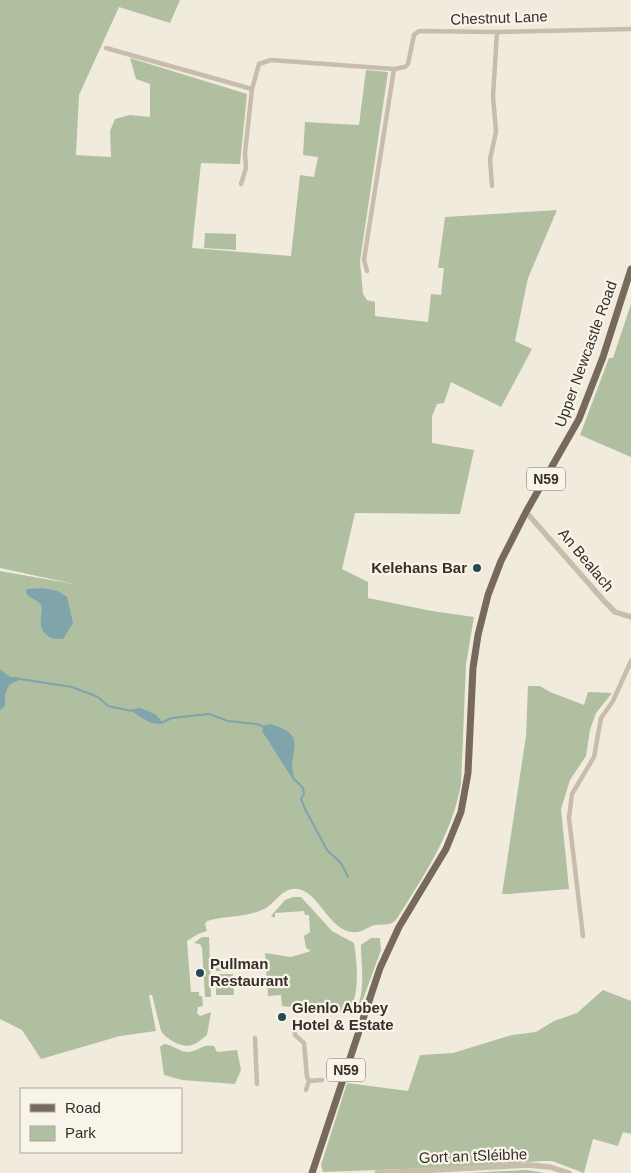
<svg xmlns="http://www.w3.org/2000/svg" width="631" height="1173" font-family="Helvetica,sans-serif">
<style>
.green{fill:#b0bf9f}
.water{fill:#7fa4ac}
.lines{fill:none;stroke-linecap:round;stroke-linejoin:round}
.stream{stroke:#7fa4ac;stroke-width:2}
.minor{stroke:#c8bcab;stroke-width:4.5}
.tertiary{stroke:#c8bcab;stroke-width:5.5}
.primary{stroke:#77695c;stroke-width:7}
.poi-dot{fill:#224a55;stroke:#f9f4ea;stroke-width:2}
.labels{text-anchor:middle;stroke-width:4.5;stroke-linejoin:round;paint-order:stroke}
.shield{fill:#f9f4ea;stroke:#706a64;stroke-width:1}
.shield-label{font-size:14px;font-weight:bold;fill:#362f2a}
.street-label{font-size:15px;fill:#362f2a;stroke:#f9f4ea}
.poi-label{font-size:15px;font-weight:bold;fill:#362f2a;stroke:#f9f4ea;text-anchor:start}
</style>
<rect width="100%" height="100%" fill="#f1ebde"/>
<g class="green">
<path d="M0 0H180L170 23 119 7 79 95 76 155 111 157 110 131 115 119 130 115 150 117V84L136 79 130 58 247 94 240 164 201 163 192 248 291 256 300 175 314 177 318 157 303 155 305 122 359 125 366 70 388 72 360 261 363 294 367 300 375 302V316L428 322 431 294 441 295 444 268H438L445 217 557 210 528 278 515 341 532 349 501 407 451 382 444 403 437 404 432 416V443L474 450 460 514 355 513 342 569 368 582V598L432 611 474 617 466 664 461 784C452 835 423 877 396 920 389 926 383 924 375 925 367 927 362 933 353 932 329 931 319 892 298 889 283 887 277 901 266 908 248 918 226 915 207 921L205 924 207 931 198 934 187 941 191 992H199V996H202L203 1006 198 1007 197 1013 200 1016 211 1012 207 1035C196 1044 190 1050 174 1042 168 1038 165 1037 161 1031L152 995H149L156 1031 120 1036 41 1059 22 1030 0 1019V571L74 584 0 568Z"/>
<path d="M205 233 236 234V250L204 248Z"/>
<path d="M631 304V457L580 435 609 358H613Z"/>
<path d="M528 686H540L550 692 584 705 588 692 612 693 596 713 590 730 586 756 570 780 561 809 569 889 508 894H502L526 736Z"/>
<path d="M293 897H301L332 931 354 943C357 962 361 998 347 1013L282 1006 281 995 268 996 265 953 291 957 311 951 306 948 304 936 310 932 309 915H305L304 911 275 913V918L271 916 285 900Z"/>
<path d="M202 937H209L211 997H205L202 948 200 944 194 943Z"/>
<path d="M371 938H380L381 950 362 1002 359 1003C365 983 361 965 361 945Z"/>
<path d="M215 960H233V971H216Z"/>
<path d="M216 974H233L234 995H216Z"/>
<path d="M603 990 631 1001V1134L623 1132 618 1146 593 1139 584 1173 552 1161H542L460 1167 323 1172 321 1165 347 1083 408 1091 420 1055 453 1053 512 1035 536 1032 554 1021 577 1013Z"/>
<path d="M164 1044C173 1045 178 1051 187 1052 198 1052 203 1043 214 1046L217 1052 237 1050 241 1070 235 1084 182 1080 164 1075 160 1047Z"/>
<path d="M526 1170 545 1173H468Z"/>
</g>
<g class="water">
<path d="M42 588 58 591 67 597 73 623 63 639H54C32 631 45 613 41 605 38 599 29 599 26 593L27 589Z"/>
<path d="M0 669 10 677H18L21 679 9 685 5 695V706L0 710Z"/>
<path d="M140 708 155 714 163 723C151 727 140 716 130 710Z"/>
<path d="M271 724C302 734 294 742 292 766 292 772 295 776 294 781L262 731 265 725Z"/>
</g>
<g class="lines">
<g class="stream">
<path d="M20 679 72 687 98 697 108 706 132 711"/>
<path d="M161 723 172 718 209 714 228 721 257 724 264 727"/>
<path d="M294 779 303 788 304 794 301 799 305 809 327 850 341 863 348 877"/>
</g>
<g class="minor">
<path d="M106 48 252 89 259 64 271 60 394 69 405 67 408 64 414 35 419 31 497 32 631 29"/>
<path d="M241 184 246 168 245 153 252 89"/>
<path d="M492 186 490 159 496 132 493 96 497 32"/>
<path d="M367 271 364 260 394 69"/>
<path d="M583 936 569 818 572 794 594 757 601 718 613 701 631 661"/>
<path d="M293 1022 295 1035 304 1043 307 1077 309 1081 322 1080"/>
<path d="M255 1038 257 1084"/>
<path d="M306 1090 309 1081"/>
</g>
<g class="tertiary">
<path d="M526 512 605 602 615 612 631 617"/>
<path d="M377 1173 529 1165 550 1167 569 1173"/>
</g>
<path class="primary" d="M312 1173 380 968 399 927 446 849 461 812 468 773 473 668 478 635 488 595 501 561 526 512 579 419 603 357 631 269"/>
</g>
<g class="poi-dot">
<circle cx="477" cy="568" r="5"/>
<circle cx="200" cy="973" r="5"/>
<circle cx="282" cy="1017" r="5"/>
</g>
<g class="labels">
<g class="shield">
<rect x="527" y="467.5" width="38" height="23" rx="4"/>
<rect x="327" y="1058.5" width="38" height="23" rx="4"/>
</g>
<g class="shield-label">
<text x="546" y="484">N59</text>
<text x="346" y="1075">N59</text>
</g>
<g class="street-label">
<text transform="translate(499 18) rotate(-2)" y="5">Chestnut Lane</text>
<text transform="translate(586 354) rotate(-70)" y="5">Upper Newcastle Road</text>
<text transform="translate(586 560) rotate(50)" y="5">An Bealach</text>
<text transform="translate(473 1156) rotate(-2)" y="5">Gort an tSléibhe</text>
</g>
<g class="poi-label">
<text x="467" y="573" text-anchor="end">Kelehans Bar</text>
<text x="210" y="969">Pullman<tspan x="210" dy="17">Restaurant</tspan></text>
<text x="292" y="1013">Glenlo Abbey<tspan x="292" dy="17">Hotel &amp; Estate</tspan></text>
</g>
</g>
<rect x="20" y="1088" width="162" height="65" fill="#f9f4ea" stroke="#aba59d"/>
<rect x="30" y="1104" width="25" height="8" fill="#77695c" stroke="#aba59d"/>
<text x="65" y="1113" font-size="15" fill="#362f2a">Road</text>
<rect x="30" y="1126" width="25" height="15" fill="#b0bf9f" stroke="#aba59d"/>
<text x="65" y="1138" font-size="15" fill="#362f2a">Park</text>
</svg>
